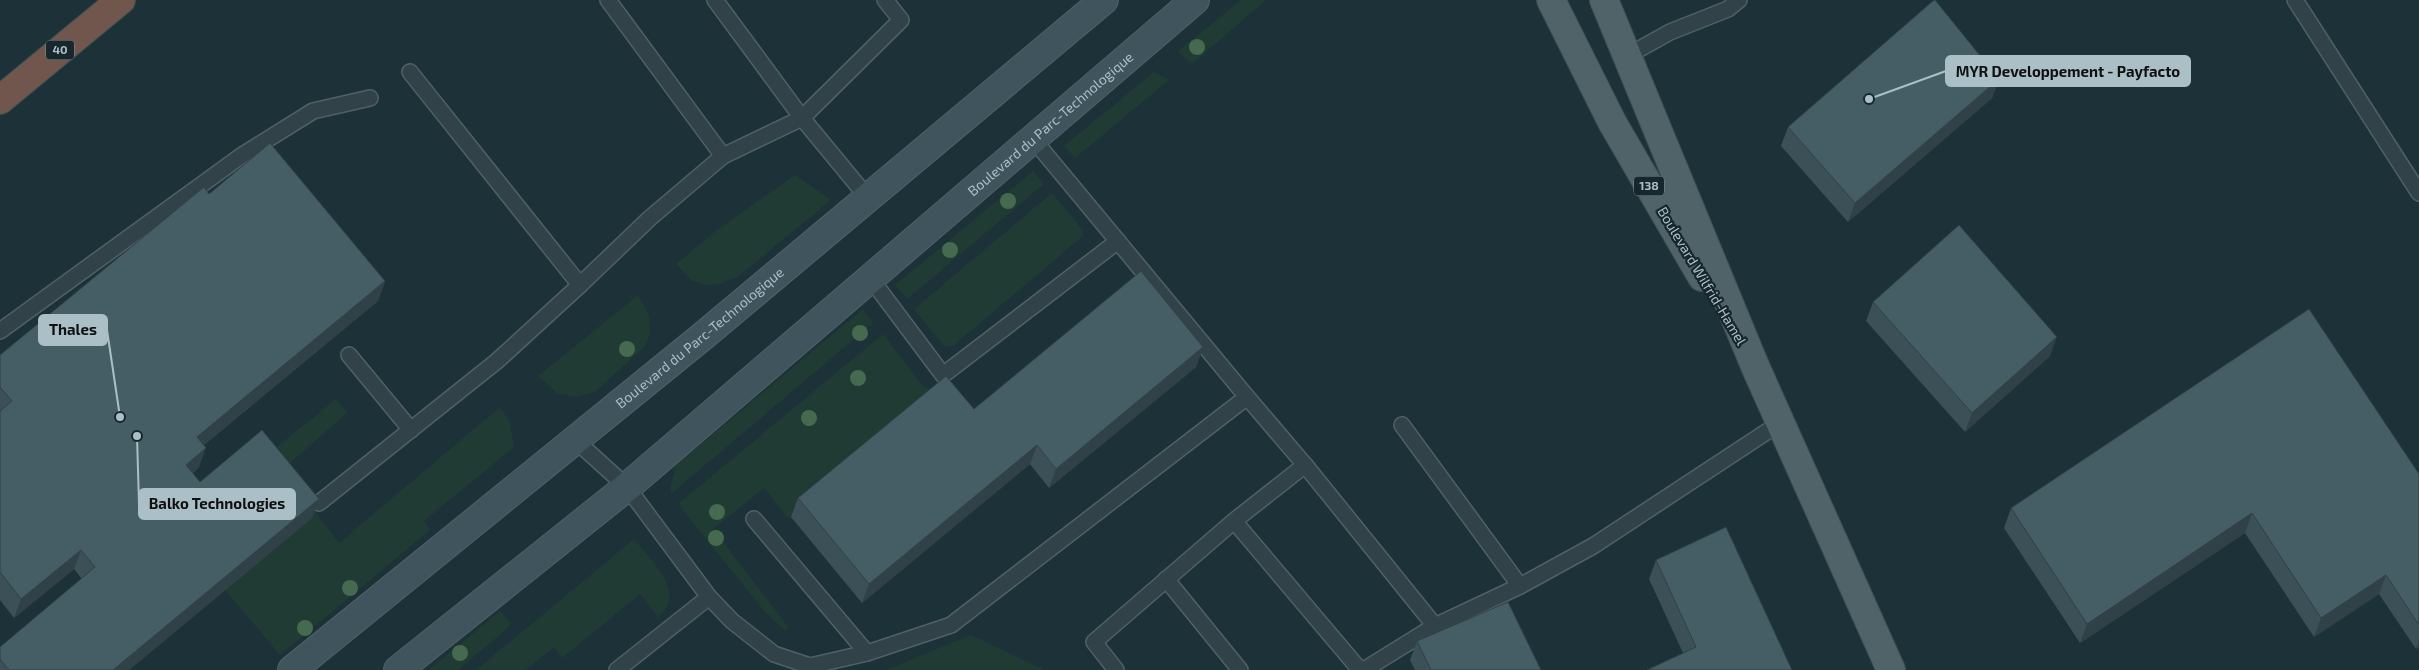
<svg xmlns="http://www.w3.org/2000/svg" width="2419" height="670" font-family="'Exo 2',sans-serif">
<style>
.green{fill:#203b34}
.lines{fill:none;stroke-linecap:round;stroke-linejoin:round}
.lane-casing{stroke:#4f6167;stroke-width:18}
.secondary-casing{stroke:#4f6167;stroke-width:30}
.primary-casing{stroke:#3e4f55;stroke-width:30}
.highway-casing{stroke:#3c4e53;stroke-width:30}
.lane{stroke:#314349;stroke-width:15}
.secondary{stroke:#3f545c;stroke-width:28}
.primary{stroke:#4f6369;stroke-width:28}
.highway{stroke:#70564d;stroke-width:28}
.tree{fill:#466a4f}
.wall{fill:#3b5057}
.shaded-wall{fill:#304147}
.building{fill:#455d65;stroke:#304147}
.labels{text-anchor:middle;stroke-width:4.5;stroke-linejoin:round;paint-order:stroke}
.shield{fill:#17272d;stroke:#7f9198;stroke-width:1}
.shield-label{font-size:12px;font-weight:bold;fill:#abbfc6}
.street-label{font-size:14px;fill:#abbfc6;stroke:#17272d}
.leader{fill:none;stroke:#abbfc6;stroke-width:2}
.callout-dot{fill:#abbfc6;stroke:#17272d;stroke-width:2}
.callout{fill:#abbfc6;stroke:#abbfc6;stroke-width:2}
.callout-label{font-size:15px;text-anchor:middle;font-weight:bold;fill:#111}
</style>
<rect width="100%" height="100%" fill="#1d3238"/>
<g class="green">
<path d="M1241 0H1266L1193 63 1188 61 1178 51Z"/>
<path d="M1154 72 1169 80 1075 158 1064 146Z"/>
<path d="M1033 171 1044 184 907 299 895 285Z"/>
<path d="M795 175 831 200 739 276 720 284 705 285 691 280 676 264 717 230Z"/>
<path d="M1052 193 1082 229 1083 236 953 346H944L914 309Z"/>
<path d="M638 295 649 315 650 333 645 346 595 392 577 397 558 394 538 376Z"/>
<path d="M863 309 873 323 671 494V485L676 465Z"/>
<path d="M883 334 922 385 939 395 791 517 788 518 764 488 713 529 789 628 784 630 766 613 678 504Z"/>
<path d="M336 399 347 413 283 469 339 543 500 407 510 422 514 447 424 521 430 530 280 655 225 590 263 458Z"/>
<path d="M634 539C650 559 688 593 658 617L640 594 562 658 554 647 526 670H476Z"/>
<path d="M500 611 510 622V626L458 670H429Z"/>
<path d="M971 635 1044 670H886Z"/>
</g>
<g class="lines">
<defs>
<g id="lane">
<path d="M608 0 723 156"/>
<path d="M2295 0 2419 193"/>
<path d="M1627 56 1670 32 1728 9 1739 0"/>
<path d="M410 72 580 285 650 218 723 156 802 118 715 0"/>
<path d="M868 198 802 118 901 20 885 0"/>
<path d="M871 279 943 375 1118 241"/>
<path d="M0 331 241 156 313 111 370 98"/>
<path d="M349 355 411 430"/>
<path d="M1247 397 1305 465 1435 626 1364 670"/>
<path d="M1402 425 1520 586"/>
<path d="M574 439 627 487 709 597 732 621 774 654 810 666 867 653 951 625 1247 397 1033 139"/>
<path d="M1305 465 1234 521 1360 670"/>
<path d="M319 503 497 361 580 285"/>
<path d="M754 519 867 653"/>
<path d="M1166 579 1240 670"/>
<path d="M1435 626 1520 586 1593 546 1780 423"/>
<path d="M617 670 709 597"/>
<path d="M1116 670 1094 642 1234 521"/>
</g>
<g id="secondary">
<path id="s1" d="M292 670 703 336 1104 0"/>
<path id="s2" d="M398 670 627 487 1195 0"/>
</g>
<g id="primary">
<path d="M1551 0 1612 122 1702 277"/>
<path d="M1604 0 1755 366 1891 670"/>
</g>
<path id="highway" d="M0 100 121 0"/>
</defs>
<use href="#lane" class="lane-casing"/>
<use href="#secondary" class="secondary-casing"/>
<use href="#primary" class="primary-casing"/>
<use href="#highway" class="highway-casing"/>
<use href="#lane" class="lane"/>
<use href="#secondary" class="secondary"/>
<use href="#primary" class="primary"/>
<use href="#highway" class="highway"/>
</g>
<g class="tree">
<circle cx="1197" cy="47" r="8"/>
<circle cx="1008" cy="201" r="8"/>
<circle cx="950" cy="250" r="8"/>
<circle cx="860" cy="333" r="8"/>
<circle cx="627" cy="349" r="8"/>
<circle cx="858" cy="378" r="8"/>
<circle cx="809" cy="418" r="8"/>
<circle cx="717" cy="512" r="8"/>
<circle cx="716" cy="538" r="8"/>
<circle cx="350" cy="588" r="8"/>
<circle cx="305" cy="628" r="8"/>
<circle cx="460" cy="653" r="8"/>
</g>
<g class="wall">
<path d="M1999 79 1992 98 1848 222 1781 146 1788 127Z"/>
<path d="M385 281 378 301 204 445 199 467 193 473 200 482 319 499 312 518 129 670H0V647L82 579 74 569 14 618 0 600V355Z"/>
<path d="M1873 302 2050 356 1965 432 1866 321Z"/>
<path d="M1203 347 1196 367 1049 488 1030 464 862 603 791 517 798 498 974 409Z"/>
<path d="M2419 474V647L2416 649 2379 594 2314 637 2245 533 2080 643 2004 528 2011 508Z"/>
<path d="M1656 560 1792 670 1683 653 1649 579Z"/>
<path d="M1417 641 1541 670H1415L1410 660Z"/>
</g>
<g class="shaded-wall">
<path d="M1999 79 1992 98 1848 222 1855 203Z"/>
<path d="M385 281 378 301 190 456 197 437Z"/>
<path d="M2057 337 2050 356 1965 432 1972 413Z"/>
<path d="M1203 347 1196 367 1049 488 1056 469Z"/>
<path d="M1037 445 1030 464 862 603 869 584Z"/>
<path d="M206 448 199 467 179 484 186 465Z"/>
<path d="M319 499 312 518 129 670H113Z"/>
<path d="M2252 513 2245 533 2080 643 2087 624Z"/>
<path d="M81 550 74 569 14 618 21 599Z"/>
<path d="M2386 575 2379 594 2314 637 2321 618Z"/>
<path d="M2419 640V647L2416 649Z"/>
</g>
<g class="building">
<path d="M1934 0H1935L1999 79 1855 203 1788 127Z"/>
<path d="M270 143 385 281 197 437 206 448 186 465 200 482 262 430 319 499 113 670H9L0 659V647L95 567 81 550 21 599 0 572V411L12 401 0 387V355L204 187 209 194Z"/>
<path d="M1959 225 2057 337 1972 413 1873 302Z"/>
<path d="M1141 271 1203 347 1056 469 1037 445 869 584 798 498 946 376 974 409Z"/>
<path d="M2309 309 2419 474V625L2386 575 2321 618 2252 513 2087 624 2011 508Z"/>
<path d="M1726 527 1792 670H1647L1696 647 1656 560Z"/>
<path d="M1508 602 1541 670H1431L1417 641Z"/>
</g>
<g class="labels">
<g class="shield">
<rect x="46" y="40.5" width="28" height="19" rx="4"/>
<rect x="1634" y="176.5" width="30" height="19" rx="4"/>
</g>
<g class="shield-label">
<text x="60" y="54">40</text>
<text x="1649" y="190">138</text>
</g>
<g class="street-label">
<text dy="5" stroke="none"><textPath href="#s2" startOffset="851">Boulevard du Parc-Technologique</textPath></text>
<text transform="translate(1702 276) rotate(59)" y="5">Boulevard Wilfrid-Hamel</text>
<text dy="5" stroke="none"><textPath href="#s1" startOffset="526">Boulevard du Parc-Technologique</textPath></text>
</g>
</g>
<path class="leader" d="M1869 99L1946 71M120 417L107 330M137 436L139 504"/>
<g class="callout-dot">
<circle cx="1869" cy="99" r="5"/>
<circle cx="120" cy="417" r="5"/>
<circle cx="137" cy="436" r="5"/>
</g>
<g class="callout">
<rect x="1946" y="56" width="244" height="30" rx="5"/>
<rect x="39" y="315" width="68" height="30" rx="5"/>
<rect x="139" y="489" width="156" height="30" rx="5"/>
</g>
<g class="callout-label">
<text x="2068" y="77">MYR Developpement - Payfacto</text>
<text x="73" y="335">Thales</text>
<text x="217" y="509">Balko Technologies</text>
</g>
</svg>
